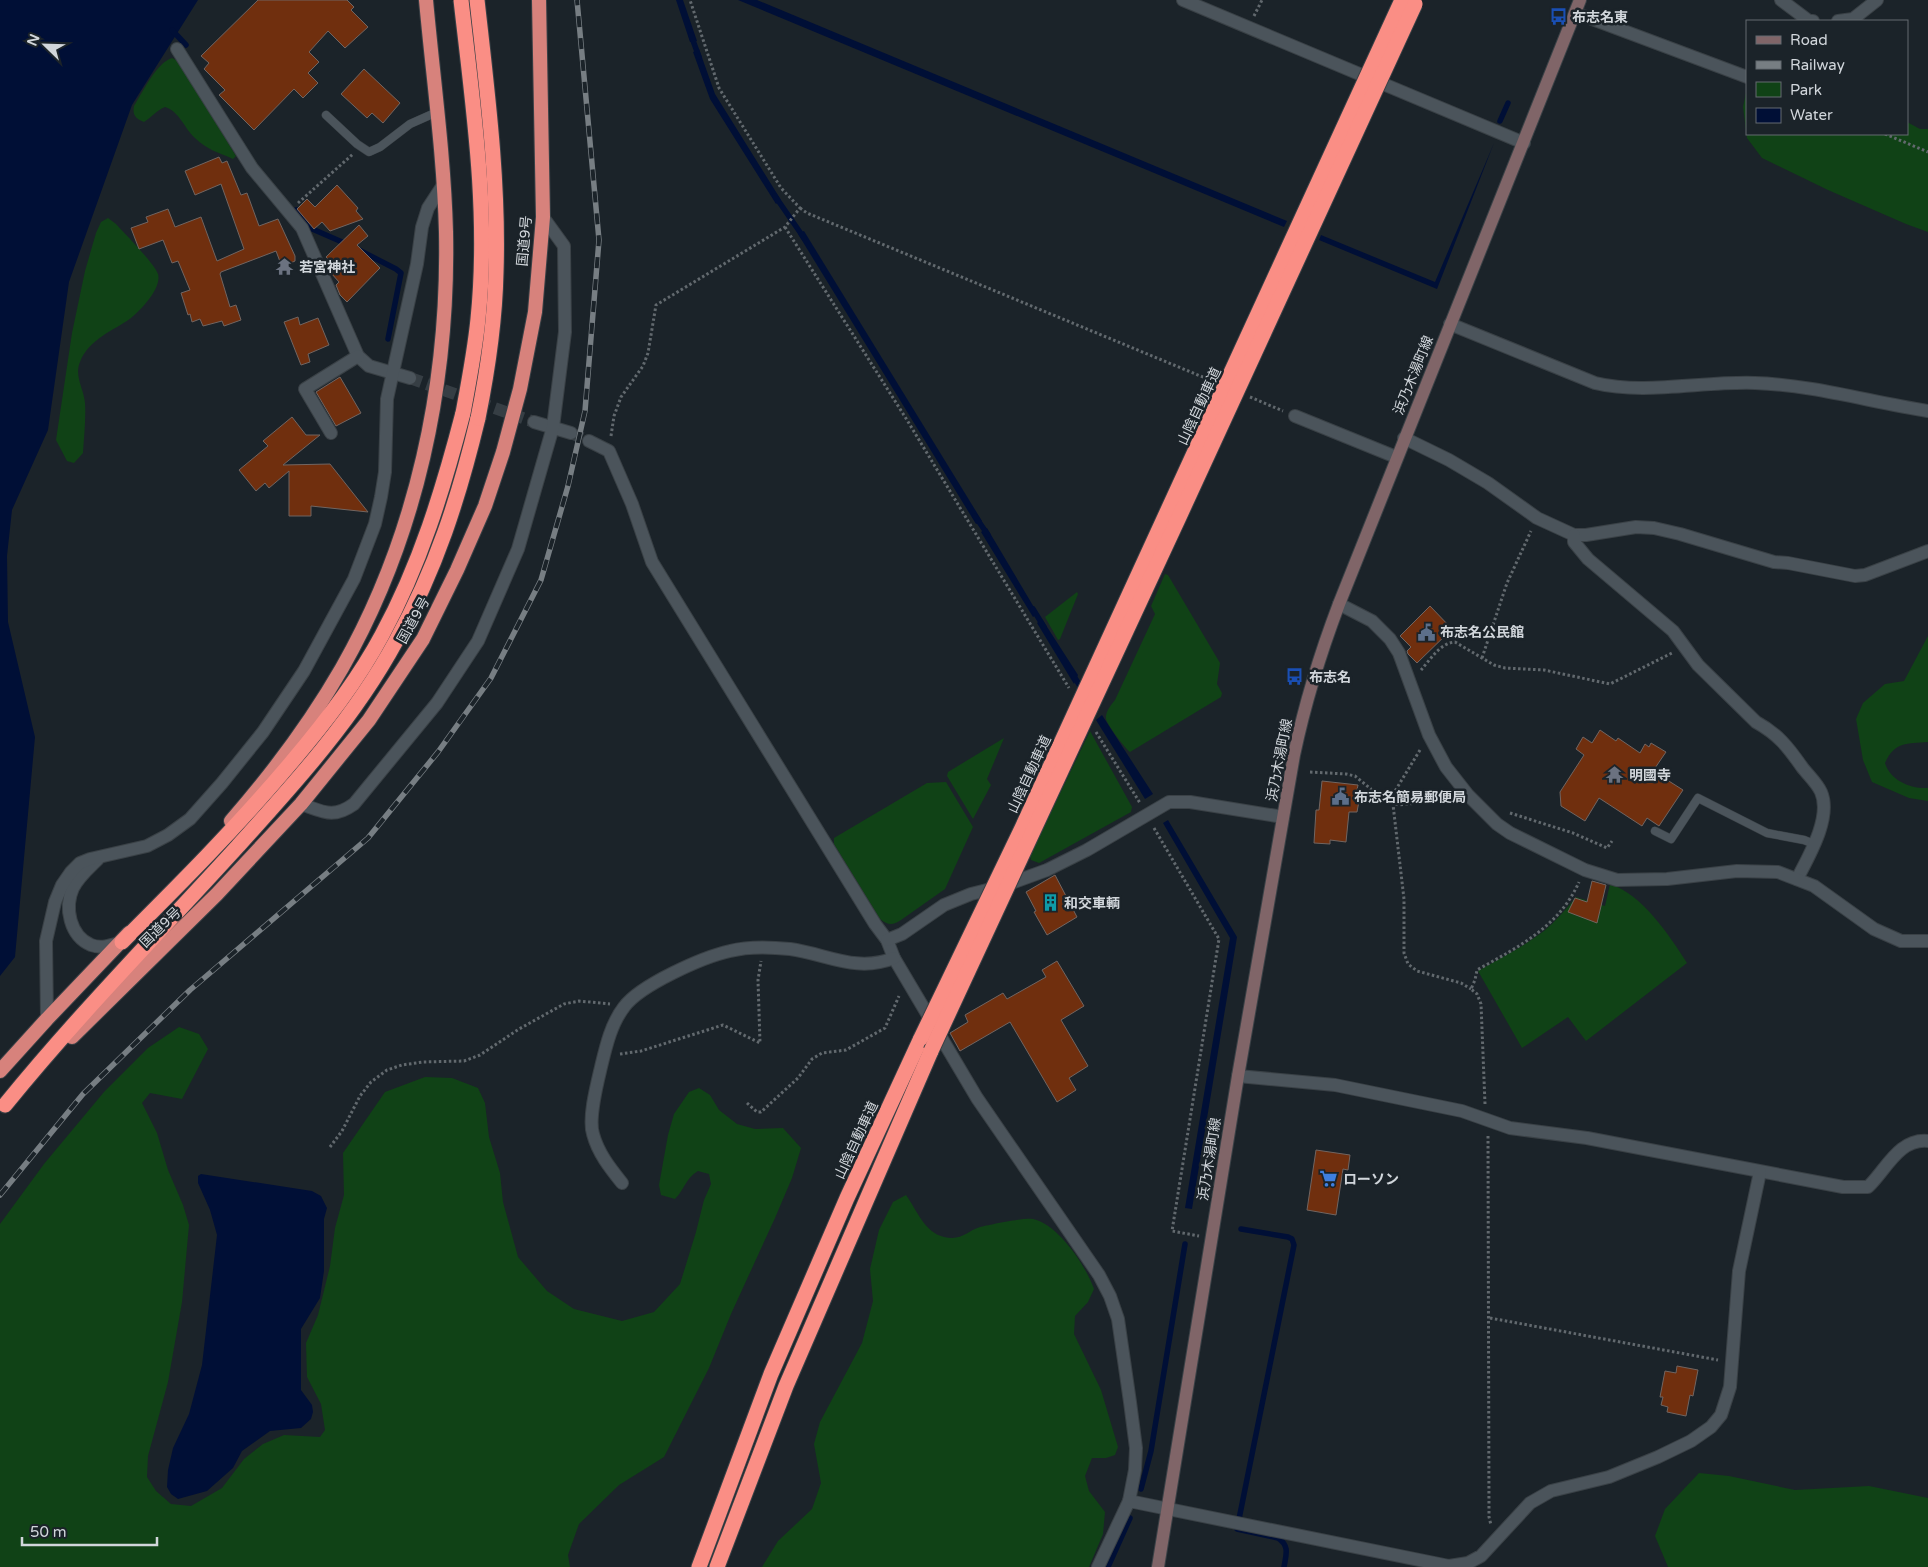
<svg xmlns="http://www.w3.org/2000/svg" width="1928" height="1567" font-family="'Varela Round','Noto Sans JP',sans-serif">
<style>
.green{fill:#104216}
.water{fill:#000f36}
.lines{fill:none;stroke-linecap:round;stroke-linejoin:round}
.stream{stroke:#000f36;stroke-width:5.5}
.building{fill:#702f0e;stroke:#716561}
.minor-tunnel{stroke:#363e44;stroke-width:12;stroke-dasharray:12 6;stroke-linecap:butt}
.service-casing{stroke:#3a4146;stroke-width:9}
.minor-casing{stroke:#3a4146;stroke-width:14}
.secondary-casing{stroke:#3a4146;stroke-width:14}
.trunk-casing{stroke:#3a4146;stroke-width:16}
.motorway-casing{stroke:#3a4146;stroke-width:17}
.path{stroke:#62696e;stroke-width:3;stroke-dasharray:2.5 2.5;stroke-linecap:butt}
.service{stroke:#4b545b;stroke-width:8}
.minor{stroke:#4b545b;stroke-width:12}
.secondary{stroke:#806568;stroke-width:12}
.trunk{stroke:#d7827c;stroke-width:14}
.motorway{stroke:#fa8e85;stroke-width:15}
.rail-casing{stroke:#777e83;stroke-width:5.5}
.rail{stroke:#1b2329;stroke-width:4;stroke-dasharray:11;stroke-linecap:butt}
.motorway-bridge-casing{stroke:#3a4146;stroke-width:17;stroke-linecap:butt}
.motorway-bridge{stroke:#fa8e85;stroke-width:15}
.labels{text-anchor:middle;stroke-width:5;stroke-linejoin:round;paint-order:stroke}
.poi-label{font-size:14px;font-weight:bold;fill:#d1d6db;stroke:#1b2329;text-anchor:start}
.street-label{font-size:14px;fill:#d1d6db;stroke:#1b2329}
</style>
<rect width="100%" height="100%" fill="#1b2329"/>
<g class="green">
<path d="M172 58 178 61 236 156 233 159C218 152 207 150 195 138 184 128 180 112 165 107 157 110 152 117 144 122 136 119 132 115 134 106 143 92 156 63 172 58Z"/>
<path d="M1747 88V134H1907V122L1920 129H1928V232L1906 224 1828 190 1762 158 1747 138 1743 107Z"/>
<path d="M108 218 116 224C125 234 154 263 158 274 162 288 141 310 131 318 113 331 89 339 80 362 74 376 84 389 85 403 86 419 84 436 83 453L74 463 67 461 56 440 72 333 85 271 96 233 101 222Z"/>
<path d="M1165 574 1168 575 1220 663 1217 684 1222 693 1221 697 1130 752C1124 747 1108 726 1106 719 1105 712 1111 705 1115 700L1155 614 1151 606Z"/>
<path d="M1077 592 1078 594 1060 639 1058 640 1045 617Z"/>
<path d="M1928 636V742C1907 744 1895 741 1885 763 1890 780 1910 789 1928 788V801L1909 798 1872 782 1863 760 1856 719 1863 703 1885 684 1904 681Z"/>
<path d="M1090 731 1132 807 1131 812 1039 863 1031 860 1030 856Z"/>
<path d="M1004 738 987 779 991 785 973 819 947 776 948 772Z"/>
<path d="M946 782 973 827 945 889 901 920C892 926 888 925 880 919L834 844V838L927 783Z"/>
<path d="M1610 884C1642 894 1670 936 1687 963L1586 1041 1568 1017 1522 1048 1478 971C1500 958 1523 947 1544 931 1556 921 1566 909 1576 897L1605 906Z"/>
<path d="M179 1027 199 1034 208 1049 182 1099 150 1093 142 1103 157 1133 168 1170 183 1205 189 1225 182 1302 168 1382 148 1456 147 1477 156 1491 171 1504 191 1506 222 1488 244 1459 263 1444 284 1435 320 1437 325 1430 321 1404 307 1377 306 1343 318 1315 330 1266 335 1228 344 1195 343 1153 385 1092 425 1077 452 1078 478 1088 485 1103 489 1137 500 1173 503 1202 518 1257 547 1291 574 1309 622 1321 654 1312 680 1284 696 1232 704 1200 711 1184 709 1174 698 1171C685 1179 685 1189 675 1199L661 1195 659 1185 668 1135 674 1114 689 1092 699 1088 710 1095 719 1110 737 1124 755 1129 783 1128 801 1148 792 1178 775 1218 731 1314 709 1368 664 1457 619 1485 579 1524 568 1555 570 1567H0V1224L44 1164 104 1092 148 1048Z"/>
<path d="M906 1195C917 1210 924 1232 944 1237 962 1241 967 1231 980 1227 988 1225 1026 1217 1033 1219 1058 1224 1086 1266 1094 1289L1088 1302 1075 1316 1074 1334 1101 1390 1118 1447 1115 1455 1106 1458H1092L1085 1476 1089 1491 1105 1512 1103 1534 1089 1567H762L778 1541 812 1509 821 1483 814 1444 820 1422 862 1343 873 1301 870 1269 879 1230 893 1202Z"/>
<path d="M1699 1473 1729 1476 1795 1490 1869 1486 1928 1498V1567H1668L1655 1536 1665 1509Z"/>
</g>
<g class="water">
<path d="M0 0H198L132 105 69 282 48 430 12 510 7 556 8 622 35 737 15 957 0 976Z"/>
<path d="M676 0H683L697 41 690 42Z"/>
<path d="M738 0H757L1287 221 1284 227Z"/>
<path d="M699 49 715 94 781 200 776 204 710 99 693 52Z"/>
<path d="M1494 143 1437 289 1319 240 1321 235 1435 282Z"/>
<path d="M804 231 982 521 976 524 798 234Z"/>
<path d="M987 528 1038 614 1033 617 981 532Z"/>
<path d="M1042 619 1078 675 1074 684 1037 623Z"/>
<path d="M1102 715 1153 794 1145 799 1096 720Z"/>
<path d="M1168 820 1237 937 1192 1209 1185 1208 1230 938 1163 823Z"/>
<path d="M201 1174 312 1191 321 1196 327 1208 324 1219V1271L320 1298 301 1329V1390L312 1405 313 1412 311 1419 301 1428 270 1431 242 1451 233 1468 207 1491 178 1499 171 1494 167 1487 168 1470 173 1448 189 1414 202 1365 217 1235 210 1210 198 1183V1176Z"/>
</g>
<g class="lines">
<g class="stream">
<path d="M172 30 186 45"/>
<path d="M691 35 699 57"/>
<path d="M1500 121 1508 103"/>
<path d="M775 196 804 238"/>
<path d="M296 210 310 228 349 245"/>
<path d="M357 249 396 269 401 273 388 339"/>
<path d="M975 516 988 535"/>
<path d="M1033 609 1044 627"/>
<path d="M1072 673 1083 691"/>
<path d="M1241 1229 1288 1237 1292 1239 1294 1245 1237 1529 1278 1538C1290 1546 1286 1555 1284 1567"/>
<path d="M1141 1489 1151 1451 1185 1244"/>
<path d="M1108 1567 1130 1518"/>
</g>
</g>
<g class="building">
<path d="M258 0H347L354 7 351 10 368 27 345 48 328 31 309 52 319 62 308 73 318 83 303 98 294 89 254 130 219 95 225 90 204 69 209 63 201 56Z"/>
<path d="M364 69 400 103 383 123 372 113 367 118 341 94Z"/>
<path d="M219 157 222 163 227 161 241 195 247 193 259 226 278 219 295 256V261L282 267 276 251 221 272 220 274 230 307 236 305 241 320 224 326 222 321 203 326 200 319 192 322 190 314 188 315 181 293 190 290 178 261 172 263 163 240 139 249 131 228 148 222 146 217 168 209 175 227 201 217 217 261 244 249 221 184 195 195 185 171Z"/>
<path d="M337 185 358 208 356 211 363 219 330 231 322 222 314 229 297 209 307 199 315 207Z"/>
<path d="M359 225 368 236 357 245 380 268 347 302 340 295 336 285 339 282 331 273 326 261 328 259 326 257Z"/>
<path d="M298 317 300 325 318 318 329 345 308 354 310 362 301 365 284 322Z"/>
<path d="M340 377 361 413 336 426 316 392Z"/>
<path d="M292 417 306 435H320L283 465 330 464 368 512 311 506V516H289V471L269 488 265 483 256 491 239 470 268 446 263 441Z"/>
<path d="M1430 606 1452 629 1417 663 1408 654 1407 651 1411 647 1400 636Z"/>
<path d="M1600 730 1616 741 1618 738 1640 753 1645 744 1649 747 1651 743 1666 752 1653 771 1683 790 1659 826 1647 818 1642 826 1599 798 1585 821 1561 806 1560 792 1584 755 1576 749 1583 737 1592 743Z"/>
<path d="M1322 781 1358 785 1357 790H1361L1357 812H1349L1346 842 1330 840V844L1314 843 1316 810H1319Z"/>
<path d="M1055 875 1077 917 1047 935 1034 912 1036 911 1026 892Z"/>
<path d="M1592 881 1606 885 1597 923 1568 912 1575 898 1587 902Z"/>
<path d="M1057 961 1084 1006 1061 1020 1088 1066 1069 1078 1076 1090 1057 1102 1010 1022 960 1051 950 1033 968 1022 965 1015 1003 993 1007 999 1046 977 1042 970Z"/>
<path d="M1316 1150 1350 1155 1348 1170 1343 1169 1336 1215 1307 1210Z"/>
<path d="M1677 1366 1698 1370 1693 1396 1690 1395 1686 1416 1667 1412 1668 1407 1661 1405 1663 1397H1660L1665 1371 1676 1373Z"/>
</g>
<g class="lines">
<g class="minor-tunnel">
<path d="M410 378 534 422"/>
<path d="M571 433 589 441"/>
</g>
<defs>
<g id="service">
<path d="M326 115 357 144 369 152 380 147 410 124 437 112"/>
<path d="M1655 831 1671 839 1698 798 1767 833 1804 840 1814 844"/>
</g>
<g id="minor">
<path d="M1183 0 1524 143"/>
<path d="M1781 0 1809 21H1813"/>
<path d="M1576 13 1747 77"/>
<path d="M1838 21 1853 19 1877 0"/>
<path d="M177 49 252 168 302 228 358 356 369 366 410 378"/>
<path d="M1450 324 1595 383C1643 395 1705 381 1755 383 1814 385 1870 402 1928 411"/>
<path d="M1295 416 1396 457"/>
<path d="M534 422 571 433"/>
<path d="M331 433 305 389 358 356"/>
<path d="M1404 438 1449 460 1488 483 1537 518 1574 535H1586L1636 527 1654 528 1680 534 1774 562 1788 563 1855 576 1865 575 1928 551"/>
<path d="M589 441 609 451 632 504 652 562 875 924 887 940 894 958 977 1098 1099 1275 1110 1296 1118 1319 1130 1402 1136 1448 1135 1470 1129 1501"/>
<path d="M1574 535V542L1588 559 1673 631 1698 665 1756 722C1778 734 1788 747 1802 767 1808 775 1817 783 1821 792 1832 817 1809 856 1797 879"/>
<path d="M1339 604 1372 621 1390 639 1399 653 1429 735 1446 767 1468 795 1497 824 1510 833 1585 870 1617 880 1667 879 1737 871 1778 872 1814 886 1874 929 1901 941H1928"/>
<path d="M301 804C324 812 333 819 354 804L437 703 478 641 518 549 553 427 565 332 564 246 543 217"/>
<path d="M98 859C89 868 79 876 73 888 64 908 70 936 91 945 102 949 112 945 122 942"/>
<path d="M887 940 902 934 944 905 971 894 1003 886 1047 870 1087 850 1169 802H1190L1283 817"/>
<path d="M47 1019 46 941 55 902 62 885 71 872 80 863 90 859 147 846 168 835 190 819 222 783 263 732 304 671 354 579 375 524 381 497 385 472 387 399 417 264 422 227 428 208 443 185"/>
<path d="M1238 1076 1335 1085 1462 1111 1510 1128 1587 1138 1843 1187H1868C1886 1170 1899 1138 1928 1141"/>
<path d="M622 1183C610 1168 598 1153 593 1134 588 1118 597 1084 601 1067 606 1046 611 1024 624 1007 640 985 703 957 730 951 749 946 771 947 790 949 827 954 856 973 894 958"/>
<path d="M1098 1567 1129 1501 1449 1566 1468 1563 1481 1556 1530 1503 1551 1491 1609 1477 1658 1457 1691 1441 1711 1427 1721 1415 1730 1387 1739 1271 1760 1172"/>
</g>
<path id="secondary" d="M1158 1567 1238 1076 1294 755C1305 703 1320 654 1339 604L1580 0"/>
<g id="trunk">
<path d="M231 821C272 774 311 722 342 668 417 536 449 383 446 232 444 155 433 77 426 0"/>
<path d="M72 1037 217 894 301 804 369 720 423 639 457 570 485 506 503 452 520 389 535 312 543 217 539 0"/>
<path d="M0 1071 47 1019 129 933"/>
</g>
<g id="motorway">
<path d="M122 942C180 884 237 827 290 764 324 724 357 682 382 635 420 565 443 490 463 413"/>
<path d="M5 1105C78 1015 160 932 238 846 296 782 355 717 396 641 436 569 459 497 478 418"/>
<path d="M699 1567 771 1374 847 1198 921 1038"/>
<path d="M717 1567 786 1386 931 1051"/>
</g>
</defs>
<use href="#service" class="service-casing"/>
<use href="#minor" class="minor-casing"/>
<use href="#secondary" class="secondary-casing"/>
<use href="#trunk" class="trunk-casing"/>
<use href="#motorway" class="motorway-casing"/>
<g class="path">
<path d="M1254 16 1262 0"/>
<path d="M1885 134 1928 152"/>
<path d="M298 203 353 154"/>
<path d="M800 208 807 213 1210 380"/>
<path d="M785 227 907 420 1069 688"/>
<path d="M1250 397 1283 411"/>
<path d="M611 436 614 416 621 397 643 366 648 353 656 305 785 227 800 208 781 188 719 88 690 0"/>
<path d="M1482 658 1507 583 1531 531"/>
<path d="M1421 670C1430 660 1440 643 1455 642L1494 665 1505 668 1544 670 1610 684 1672 653"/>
<path d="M1096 732 1140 803"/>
<path d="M1420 750 1392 796 1404 899V953L1408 964 1417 971 1461 983 1471 989"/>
<path d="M1310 772 1346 774 1355 776 1382 798 1398 805 1449 800 1452 798"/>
<path d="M1510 813 1573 833 1607 848 1612 841"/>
<path d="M1154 828 1219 939 1172 1231 1199 1236"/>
<path d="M620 1054 641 1051 723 1025 760 1043 758 980 761 961"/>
<path d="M747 1103 757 1112H761L798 1078 812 1059 822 1053 846 1050 885 1028 899 996"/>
<path d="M1485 1104 1481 1004 1477 994 1471 989 1475 980 1477 970C1518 947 1559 927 1579 882"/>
<path d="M1488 1136 1489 1517 1491 1525"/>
<path d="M330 1147 342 1131 360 1096 371 1082 387 1070 402 1065 423 1062 464 1061 480 1055 519 1029 564 1004 579 1001 610 1004"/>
<path d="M1490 1318 1718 1360"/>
</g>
<use href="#service" class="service"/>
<use href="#minor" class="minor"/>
<use href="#secondary" class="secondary"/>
<use href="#trunk" class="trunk"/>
<use href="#motorway" class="motorway"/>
<defs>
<path id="rail" d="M0 1195 83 1094 190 990 368 838 438 752 491 678 541 580 568 486 585 411 599 240 577 0"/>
</defs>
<use href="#rail" class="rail-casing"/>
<use href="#rail" class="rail"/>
<defs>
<g id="motorway-bridge">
<path d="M461 0C473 106 489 212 478 319 475 350 469 381 463 413"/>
<path d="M477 0C487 90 499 181 496 272 495 321 488 369 478 418"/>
<path d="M921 1038 1022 828 1402 0"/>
<path d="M931 1051 1180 515 1415 4"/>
</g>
</defs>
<use href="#motorway-bridge" class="motorway-bridge-casing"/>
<use href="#motorway-bridge" class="motorway-bridge"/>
</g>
<defs>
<symbol id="bus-bare" viewBox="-9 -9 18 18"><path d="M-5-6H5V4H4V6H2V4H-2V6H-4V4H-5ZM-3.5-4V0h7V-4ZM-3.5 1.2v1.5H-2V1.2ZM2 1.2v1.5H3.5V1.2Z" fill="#1a4fb4" stroke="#1b2329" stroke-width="2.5" paint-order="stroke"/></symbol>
<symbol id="temple-bare" viewBox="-9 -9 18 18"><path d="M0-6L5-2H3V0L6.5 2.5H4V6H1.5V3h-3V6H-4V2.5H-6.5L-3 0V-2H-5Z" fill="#6b7280" stroke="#1b2329" stroke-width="2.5" paint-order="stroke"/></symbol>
<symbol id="civic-bare" viewBox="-9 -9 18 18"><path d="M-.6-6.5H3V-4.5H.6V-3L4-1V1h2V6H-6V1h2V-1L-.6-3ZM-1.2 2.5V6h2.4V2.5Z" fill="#5c6f8a" stroke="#1b2329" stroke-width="2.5" paint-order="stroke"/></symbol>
<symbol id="building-bare" viewBox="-9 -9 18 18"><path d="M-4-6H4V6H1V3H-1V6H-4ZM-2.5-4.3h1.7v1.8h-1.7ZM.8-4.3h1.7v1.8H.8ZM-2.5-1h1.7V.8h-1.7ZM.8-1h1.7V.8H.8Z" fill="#0f9aa8" stroke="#1b2329" stroke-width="2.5" paint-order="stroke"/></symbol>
<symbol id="supermarket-bare" viewBox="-9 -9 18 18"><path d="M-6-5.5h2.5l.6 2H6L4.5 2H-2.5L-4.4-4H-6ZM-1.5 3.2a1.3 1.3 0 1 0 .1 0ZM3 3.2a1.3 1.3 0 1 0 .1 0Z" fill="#3f7fe0" stroke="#1b2329" stroke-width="2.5" paint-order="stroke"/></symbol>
</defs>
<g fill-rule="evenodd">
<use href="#bus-bare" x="1546" y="4" width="25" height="25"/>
<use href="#temple-bare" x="272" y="254" width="25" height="25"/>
<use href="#civic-bare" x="1414" y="620" width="25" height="25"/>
<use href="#bus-bare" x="1282" y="664" width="25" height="25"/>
<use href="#temple-bare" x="1602" y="762" width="25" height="25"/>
<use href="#civic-bare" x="1328" y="784" width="25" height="25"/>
<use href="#building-bare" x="1038" y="890" width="25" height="25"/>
<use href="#supermarket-bare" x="1316" y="1166" width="25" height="25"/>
</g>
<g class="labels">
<g class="poi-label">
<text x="1572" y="22">布志名東</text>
<text x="299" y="272">若宮神社</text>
<text x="1440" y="637">布志名公民館</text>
<text x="1309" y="682">布志名</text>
<text x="1629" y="780">明國寺</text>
<text x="1354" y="802">布志名簡易郵便局</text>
<text x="1064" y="908">和交車輌</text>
<text x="1343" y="1184">ローソン</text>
</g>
<g class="street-label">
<text transform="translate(524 241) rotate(-85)" y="5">国道9号</text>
<text transform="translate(1413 375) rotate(-68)" y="5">浜乃木湯町線</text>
<text transform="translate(1199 406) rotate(-65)" y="5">山陰自動車道</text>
<text transform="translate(413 620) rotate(-61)" y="5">国道9号</text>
<text transform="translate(1279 760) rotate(-79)" y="5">浜乃木湯町線</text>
<text transform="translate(1029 774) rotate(-65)" y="5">山陰自動車道</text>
<text transform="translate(160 927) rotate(-44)" y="5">国道9号</text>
<text transform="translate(856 1140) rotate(-65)" y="5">山陰自動車道</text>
<text transform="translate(1209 1159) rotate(-81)" y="5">浜乃木湯町線</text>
</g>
</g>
<rect x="1746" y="20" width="162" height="115" fill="#1b2329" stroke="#646b70"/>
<rect x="1756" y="36" width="25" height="8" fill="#806568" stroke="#646b70"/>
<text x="1790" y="45" font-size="15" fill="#d1d6db">Road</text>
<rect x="1756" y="61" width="25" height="8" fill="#777e83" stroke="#646b70"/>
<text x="1790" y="70" font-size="15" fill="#d1d6db">Railway</text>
<rect x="1756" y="82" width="25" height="15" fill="#104216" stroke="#646b70"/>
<text x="1790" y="95" font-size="15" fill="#d1d6db">Park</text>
<rect x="1756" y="108" width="25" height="15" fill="#000f36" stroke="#646b70"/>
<text x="1790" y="120" font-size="15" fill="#d1d6db">Water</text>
<g transform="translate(45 45) rotate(293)" stroke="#1b2329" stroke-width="4" paint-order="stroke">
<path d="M0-4L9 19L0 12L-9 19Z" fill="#d1d6db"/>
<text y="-8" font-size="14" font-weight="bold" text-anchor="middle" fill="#d1d6db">N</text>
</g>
<path d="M22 1537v8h135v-8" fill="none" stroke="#d1d6db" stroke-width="2.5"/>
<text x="30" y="1537" font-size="15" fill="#d1d6db" stroke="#1b2329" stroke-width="4" paint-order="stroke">50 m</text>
</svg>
